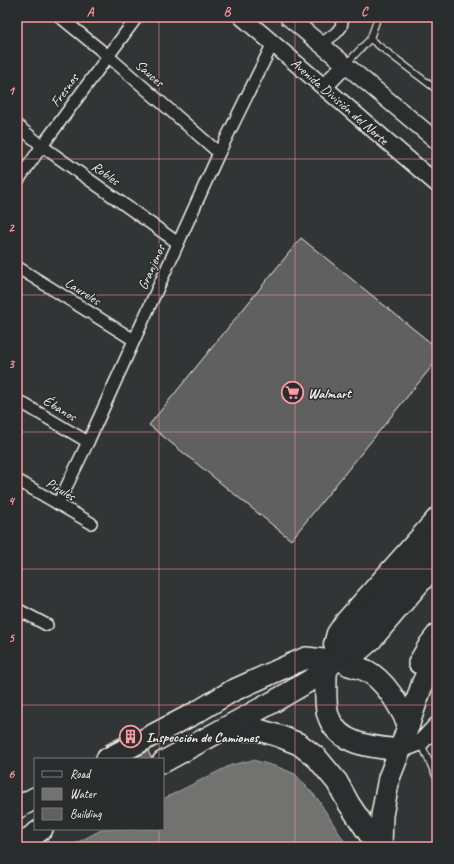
<svg xmlns="http://www.w3.org/2000/svg" width="454" height="864" font-family="Caveat,sans-serif">
<style>
.water{fill:#727370;stroke:#a6a5a0}
.building{fill:#5f605f;stroke:#f4f1e8}
.lines{fill:none;stroke-linecap:round;stroke-linejoin:round}
.lane-casing{stroke:#f4f1e8;stroke-width:8}
.street-casing{stroke:#f4f1e8;stroke-width:14}
.secondary-casing{stroke:#f4f1e8;stroke-width:19}
.highway-casing{stroke:#f4f1e8;stroke-width:24}
.lane{stroke:#2a2d2e;stroke-width:5.5}
.street{stroke:#2a2d2e;stroke-width:11}
.secondary{stroke:#2a2d2e;stroke-width:16}
.highway{stroke:#2a2d2e;stroke-width:21}
.grid{fill:none;stroke:#ff9aa2;stroke-width:1;stroke-opacity:0.55}
.labels{text-anchor:middle;stroke-width:3;stroke-linejoin:round;paint-order:stroke}
.street-label{font-size:14px;fill:#f4f1e8;stroke:#2a2d2e}
.poi-label{font-size:14px;font-weight:bold;fill:#f4f1e8;stroke:#2a2d2e;text-anchor:start}
.neatline{fill:none;stroke:#ff9aa2;stroke-width:1.5}
.grid-label{font-size:13px;text-anchor:middle;font-weight:bold;fill:#ff9aa2}
</style>
<rect width="100%" height="100%" fill="#323535"/>
<filter id="ink" filterUnits="userSpaceOnUse"><feTurbulence type="fractalNoise" baseFrequency=".025" numOctaves="2"/><feDisplacementMap in="SourceGraphic" scale="8" xChannelSelector="R" yChannelSelector="G"/><feConvolveMatrix kernelMatrix="1 2 1 2 8 2 1 2 1" color-interpolation-filters="sRGB"/></filter>
<g filter="url(#ink)">
<path class="water" d="M253 760 278 767 295 774 317 798 348 847H69L103 829H163V799L231 765Z"/>
<g class="building">
<path d="M301 238 437 348V360L291 540 149 425Z"/>
<path d="M136 729 137 730 106 746 105 745Z"/>
<path d="M148 751 152 759H133Z"/>
</g>
<g class="lines">
<defs>
<g id="lane">
<path d="M370 39 437 90"/>
<path d="M346 64 370 39 378 17"/>
<path d="M421 743 437 779"/>
</g>
<g id="street">
<path d="M60 17 108 56 219 153"/>
<path d="M320 45 336 33 341 27 343 17"/>
<path d="M17 125 42 146 178 243"/>
<path d="M17 182 42 146 137 17"/>
<path d="M17 267 134 340"/>
<path d="M17 400 88 442"/>
<path d="M17 480 91 523"/>
<path d="M58 504 88 442 219 153 273 43"/>
<path d="M17 609 47 625"/>
</g>
<g id="secondary">
<path d="M242 17 437 184"/>
<path d="M288 17 437 141"/>
<path d="M324 87 345 65"/>
<path d="M335 657 332 644 335 633 343 621 437 515"/>
<path d="M400 750 421 742 437 725"/>
</g>
<g id="highway">
<path d="M335 657 357 652 371 640 437 562"/>
<path d="M335 657C340 660 345 662 349 665 355 667 361 668 367 671 387 682 399 706 409 725"/>
<path d="M419 663 430 644 437 635"/>
<path d="M326 671C326 684 325 698 327 711 327 714 329 717 330 720 341 746 376 747 400 750"/>
<path d="M225 730H259L279 736 299 744 317 758 337 782 349 804 378 847"/>
<path d="M107 759 197 712 232 691 292 664 306 658 332 661"/>
<path d="M163 762 273 702 326 671 353 634 437 537"/>
<path d="M17 808 35 798"/>
<path d="M17 847 42 829"/>
<path d="M381 847 382 815 389 778 400 750 423 682 437 654"/>
</g>
</defs>
<use href="#lane" class="lane-casing"/>
<use href="#street" class="street-casing"/>
<use href="#secondary" class="secondary-casing"/>
<use href="#highway" class="highway-casing"/>
<use href="#lane" class="lane"/>
<use href="#street" class="street"/>
<use href="#secondary" class="secondary"/>
<use href="#highway" class="highway"/>
</g>
</g>
<path class="grid" d="M159 17V759M295 17V847M17 159H437M17 295H437M17 432H437M17 569H437M17 705H437M159 829V847"/>
<defs>
<symbol id="supermarket-ring" viewBox="-11 -11 22 22"><circle r="9.5" fill="#2a2d2e" stroke="#ff9aa2" stroke-width="1.5"/><path d="M-6-5.5h2.5l.6 2H6L4.5 2H-2.5L-4.4-4H-6ZM-1.5 3.2a1.3 1.3 0 1 0 .1 0ZM3 3.2a1.3 1.3 0 1 0 .1 0Z" fill="#ff9aa2"/></symbol>
<symbol id="building-ring" viewBox="-11 -11 22 22"><circle r="9.5" fill="#2a2d2e" stroke="#ff9aa2" stroke-width="1.5"/><path d="M-4-6H4V6H1V3H-1V6H-4ZM-2.5-4.3h1.7v1.8h-1.7ZM.8-4.3h1.7v1.8H.8ZM-2.5-1h1.7V.8h-1.7ZM.8-1h1.7V.8H.8Z" fill="#ff9aa2"/></symbol>
</defs>
<g fill-rule="evenodd">
<use href="#supermarket-ring" x="280" y="380" width="25" height="25"/>
<use href="#building-ring" x="118" y="724" width="25" height="25"/>
</g>
<g class="labels">
<g class="street-label">
<text transform="translate(150 73) rotate(41)" y="5">Sauces</text>
<text transform="translate(64 90) rotate(-54)" y="5">Fresnos</text>
<text transform="translate(340 101) rotate(41)" y="5">Avenida División del Norte</text>
<text transform="translate(106 173) rotate(35)" y="5">Robles</text>
<text transform="translate(151 267) rotate(-66)" y="5">Granjenos</text>
<text transform="translate(83 291) rotate(32)" y="5">Laureles</text>
<text transform="translate(60 408) rotate(31)" y="5">Ébanos</text>
<text transform="translate(61 489) rotate(30)" y="5">Pirules</text>
</g>
<g class="poi-label">
<text x="308" y="398">Walmart</text>
<text x="146" y="742">Inspección de Camiones</text>
</g>
</g>
<rect width="454" height="864" fill="none" stroke="#2a2d2e" stroke-width="44"/>
<rect x="34" y="758" width="130" height="72" fill="#2a2d2e" stroke="#7b7b78"/>
<rect x="42" y="771" width="20" height="6" fill="#2a2d2e" stroke="#7b7b78"/>
<text x="70" y="778" font-size="12" fill="#f4f1e8">Road</text>
<rect x="42" y="788" width="20" height="12" fill="#727370" stroke="#7b7b78"/>
<text x="70" y="798" font-size="12" fill="#f4f1e8">Water</text>
<rect x="42" y="808" width="20" height="12" fill="#5f605f" stroke="#7b7b78"/>
<text x="70" y="818" font-size="12" fill="#f4f1e8">Building</text>
<rect x="22" y="22" width="410" height="820" class="neatline"/>
<g class="grid-label">
<text x="90" y="16">A</text>
<text x="227" y="16">B</text>
<text x="364" y="16">C</text>
<text x="11" y="95">1</text>
<text x="11" y="232">2</text>
<text x="11" y="368">3</text>
<text x="11" y="505">4</text>
<text x="11" y="642">5</text>
<text x="11" y="778">6</text>
</g>
</svg>
